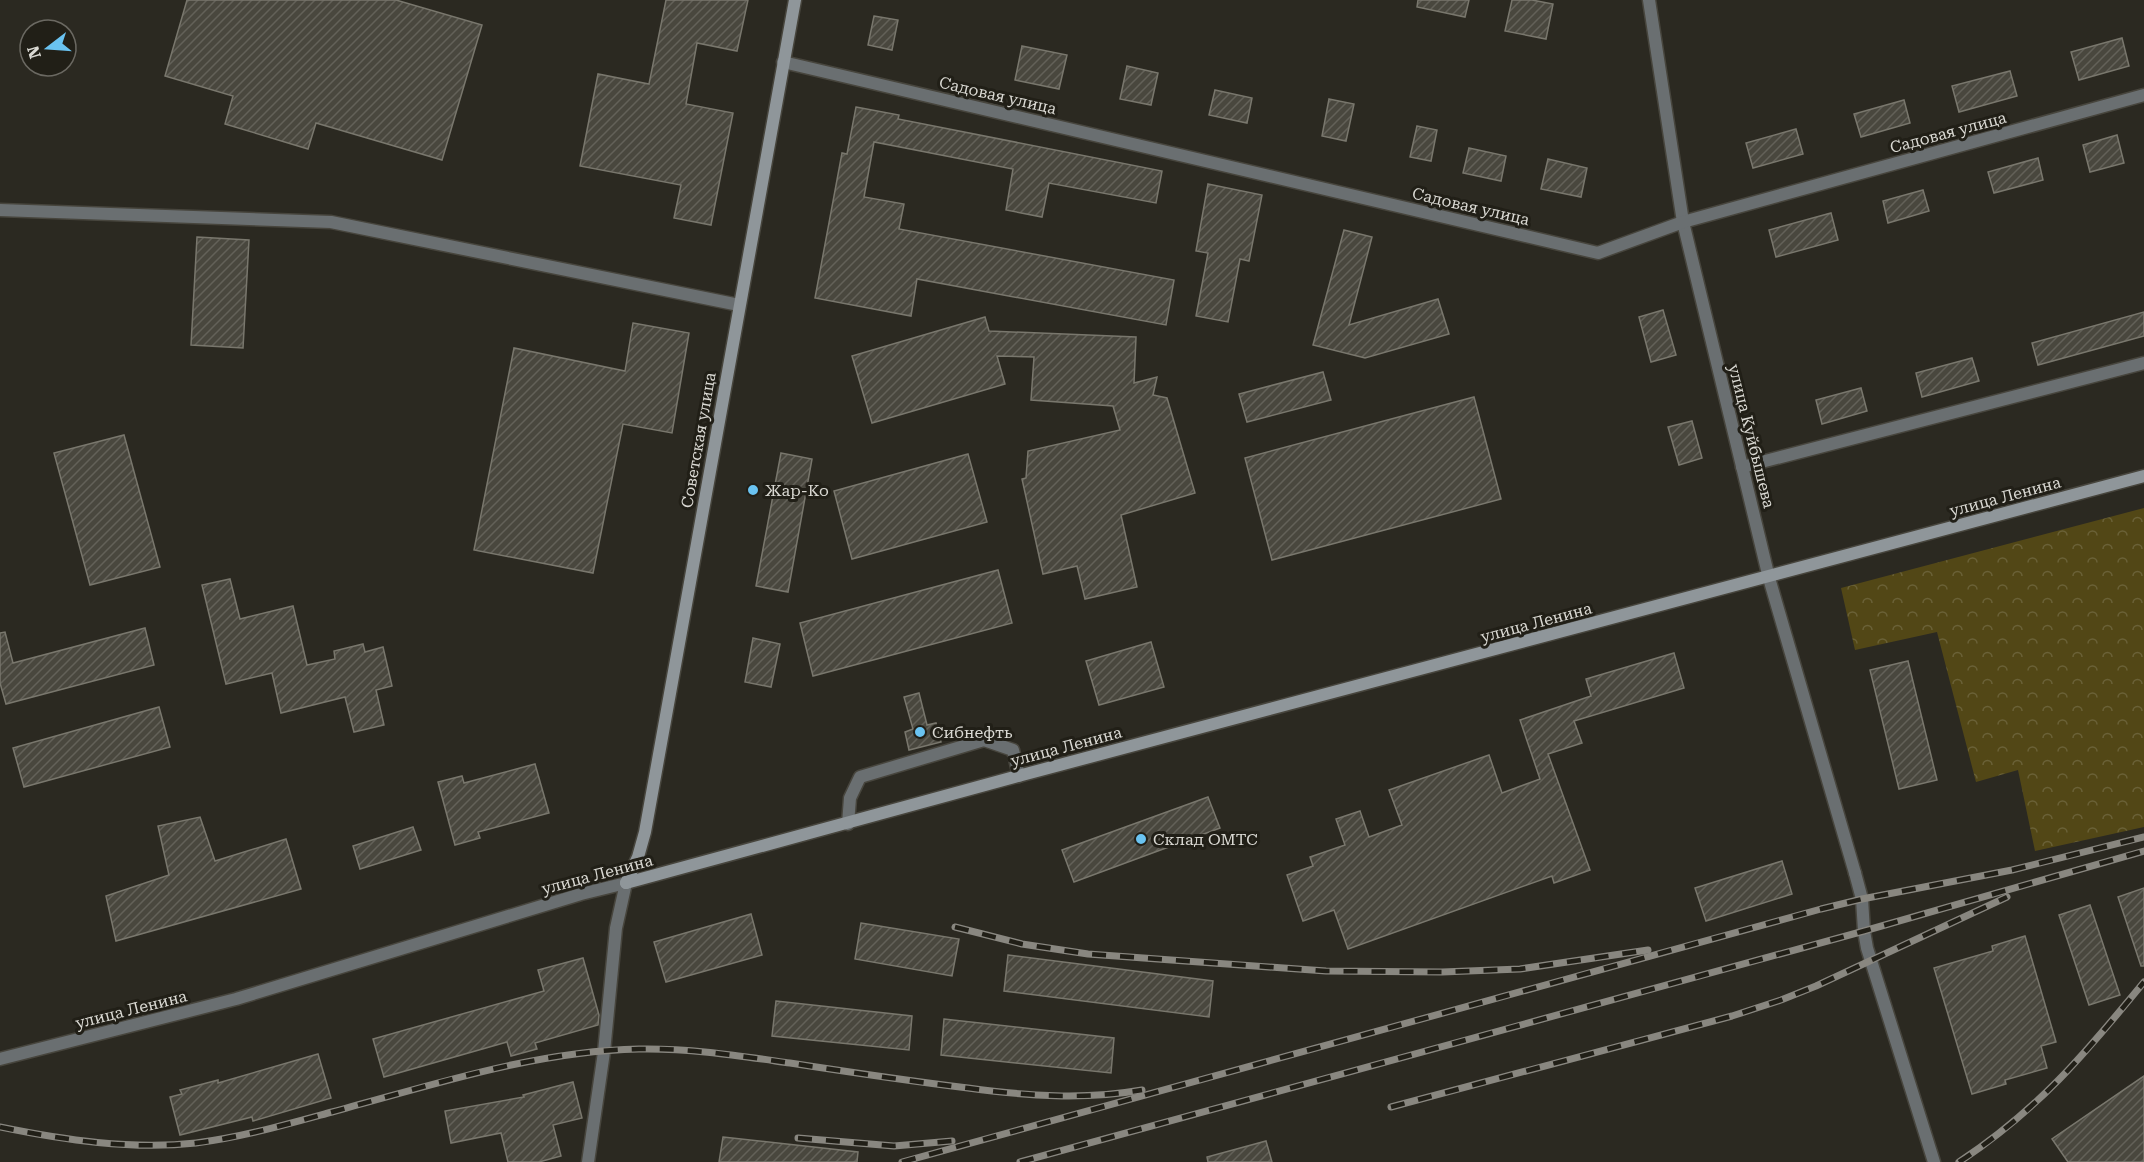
<svg xmlns="http://www.w3.org/2000/svg" width="2144" height="1162" font-family="'Roboto Serif',serif">
<style>
.forest{fill:url(#forest-crowns)}
.building{fill:url(#building-hatch);stroke:#79776d;stroke-width:1.5}
.lines{fill:none;stroke-linecap:round;stroke-linejoin:round}
.lane-casing{stroke:#47453d;stroke-width:15}
.street-casing{stroke:#47453d;stroke-width:15}
.secondary-casing{stroke:#47453d;stroke-width:15}
.lane{stroke:#6a6f71;stroke-width:12}
.street{stroke:#6a6f71;stroke-width:12}
.secondary{stroke:#8f969a;stroke-width:12}
.rail-casing{stroke:#898780;stroke-width:7}
.rail{stroke:#211f17;stroke-width:4.5;stroke-dasharray:14;stroke-linecap:butt}
.poi-dot{fill:#6ac3f1;stroke:#211f17;stroke-width:2}
.labels{text-anchor:middle;stroke-width:6;stroke-linejoin:round;paint-order:stroke}
.street-label{font-size:16px;fill:#dad9d3;stroke:#211f17}
.poi-label{font-size:16px;fill:#dad9d3;stroke:#211f17;text-anchor:start}
</style>
<defs>
<pattern id="forest-crowns" width="20" height="18" patternUnits="userSpaceOnUse" patternTransform="scale(1.5)"><rect width="20" height="18" fill="#524716"/><path d="M2 6a3 3 0 1 1 6 0M12 15a3 3 0 1 1 6 0" fill="none" stroke="#6a6137"/></pattern>
<pattern id="building-hatch" width="6" height="6" patternUnits="userSpaceOnUse" patternTransform="scale(1.5)"><rect width="6" height="6" fill="#49473e"/><path d="M-1 1l2-2M0 6l6-6M5 7l2-2" fill="none" stroke="#636159"/></pattern>
</defs>
<rect width="100%" height="100%" fill="#2b2921"/>
<path class="forest" d="M2144 508V827L2035 851 2018 770 1976 782 1937 632 1855 650 1841 588Z"/>
<g class="building">
<path d="M187 0H396L482 25 442 160 316 123 308 149 225 124 233 96 165 76Z"/>
<path d="M666 0H748L737 51 697 43 686 104 733 113 711 225 674 218 681 185 580 166 598 74 649 84Z"/>
<path d="M1418 0H1469L1465 17 1417 7Z"/>
<path d="M1512 0H1532L1553 4 1546 39 1505 31Z"/>
<path d="M874 16 898 20 892 50 868 45Z"/>
<path d="M2122 38 2129 66 2079 80 2071 52Z"/>
<path d="M1022 46 1067 55 1059 89 1015 80Z"/>
<path d="M1127 66 1158 73 1151 105 1120 99Z"/>
<path d="M2010 71 2017 96 1959 112 1952 86Z"/>
<path d="M1215 90 1252 98 1247 123 1209 115Z"/>
<path d="M1329 99 1354 104 1346 141 1322 136Z"/>
<path d="M1904 100 1910 123 1861 137 1854 114Z"/>
<path d="M856 107 899 115 898 119 1162 171 1156 203 1049 183 1042 217 1006 210 1013 169 874 142 864 197 904 204 899 229 1174 280 1166 325 917 279 911 316 815 298 842 153 847 154Z"/>
<path d="M1417 126 1437 130 1431 161 1410 157Z"/>
<path d="M1796 129 1803 154 1753 168 1746 143Z"/>
<path d="M2117 135 2124 163 2090 172 2083 145Z"/>
<path d="M1469 148 1506 156 1501 181 1463 173Z"/>
<path d="M2038 158 2043 180 1994 193 1988 172Z"/>
<path d="M1548 159 1587 168 1581 197 1541 189Z"/>
<path d="M1208 184 1262 195 1249 261 1240 259 1228 322 1196 316 1208 253 1196 251Z"/>
<path d="M1923 190 1929 211 1888 223 1883 201Z"/>
<path d="M1831 213 1838 240 1776 257 1769 230Z"/>
<path d="M1344 230 1372 237 1349 325 1438 299 1449 334 1365 358 1313 345Z"/>
<path d="M197 237 249 240 243 348 191 345Z"/>
<path d="M1663 310 1676 355 1651 362 1639 317Z"/>
<path d="M2144 312V336L2038 365 2032 343Z"/>
<path d="M985 317 989 331 1136 337 1134 383 1157 377 1153 395 1167 398 1195 493 1121 515 1137 587 1085 599 1077 566 1043 574 1022 479 1026 478 1028 451 1120 430 1113 406 1031 400 1034 357 997 356 1005 384 872 423 852 356Z"/>
<path d="M633 323 689 333 672 433 623 424 593 573 474 550 514 348 625 371Z"/>
<path d="M1972 358 1979 381 1922 397 1916 373Z"/>
<path d="M1323 372 1331 400 1247 422 1239 394Z"/>
<path d="M1861 388 1867 411 1822 424 1816 400Z"/>
<path d="M1474 397 1501 499 1272 560 1245 458Z"/>
<path d="M1692 421 1702 458 1679 465 1668 427Z"/>
<path d="M124 435 160 567 90 585 54 453Z"/>
<path d="M781 453 812 459 788 592 756 586Z"/>
<path d="M968 454 987 522 852 559 834 491Z"/>
<path d="M998 570 1012 623 813 676 800 623Z"/>
<path d="M230 579 240 619 293 606 307 665 335 659 334 651 363 644 365 652 383 647 392 686 376 690 384 725 354 732 345 697 281 713 272 673 226 684 202 585Z"/>
<path d="M145 628 154 665 6 704 0 683V633L5 632 13 663Z"/>
<path d="M753 638 780 644 771 687 745 682Z"/>
<path d="M1151 642 1164 687 1099 705 1086 661Z"/>
<path d="M1674 653 1684 688 1574 721 1582 743 1548 754 1590 870 1554 883 1552 876 1348 949 1334 910 1303 921 1287 875 1313 866 1310 857 1345 845 1336 819 1360 811 1369 837 1402 825 1389 790 1489 755 1502 793 1540 779 1520 720 1591 696 1586 679Z"/>
<path d="M1908 661 1937 780 1899 789 1870 670Z"/>
<path d="M919 693 927 725 936 723 941 742 909 750 905 732 913 729 904 697Z"/>
<path d="M159 707 170 747 24 787 13 748Z"/>
<path d="M535 764 549 813 478 832 480 838 455 845 438 782 462 776 464 783Z"/>
<path d="M1208 797 1220 828 1074 882 1062 850Z"/>
<path d="M200 817 215 861 286 839 301 889 116 941 106 896 169 875 158 826Z"/>
<path d="M413 827 421 850 360 869 353 846Z"/>
<path d="M1782 861 1792 894 1706 921 1695 888Z"/>
<path d="M2144 888V966H2141L2118 897Z"/>
<path d="M2090 905 2120 995 2089 1005 2059 915Z"/>
<path d="M751 914 762 955 666 982 654 942Z"/>
<path d="M861 923 959 939 952 976 855 959Z"/>
<path d="M2025 936 2056 1042 2041 1046 2047 1068 2005 1080 2006 1084 1972 1094 1934 968 1993 951 1992 946Z"/>
<path d="M1008 955 1213 981 1209 1017 1004 991Z"/>
<path d="M583 958 599 1015 598 1025 535 1043 537 1049 511 1056 507 1042 384 1077 373 1039 544 991 538 970Z"/>
<path d="M776 1001 912 1016 909 1050 772 1036Z"/>
<path d="M944 1019 1114 1038 1111 1073 941 1055Z"/>
<path d="M318 1054 331 1098 253 1121 252 1117 180 1135 170 1097 182 1094 180 1090 218 1080V1083Z"/>
<path d="M2144 1076V1162H2068L2052 1139Z"/>
<path d="M573 1082 582 1118 553 1125 561 1156 539 1162H508L501 1133 451 1143 445 1111 524 1097 523 1095Z"/>
<path d="M723 1137 858 1152 857 1162H719Z"/>
<path d="M1266 1141 1272 1162H1208L1207 1157Z"/>
</g>
<g class="lines">
<defs>
<g id="lane">
<path d="M0 210 331 222 739 305"/>
<path d="M1742 467 2144 363"/>
<path d="M848 824 850 798 860 777 984 740 1013 750 1019 776"/>
<path d="M1855 873 1862 899 1864 931 1867 948 1934 1162"/>
<path d="M588 1162 604 1052 616 928 626 883"/>
</g>
<g id="street">
<path d="M1649 0 1683 222 1769 578 1855 873"/>
<path d="M783 62 1598 253 1683 222 2144 95"/>
<path d="M0 1059 236 999 581 894 626 883"/>
</g>
<g id="secondary">
<path d="M626 883C758 848 890 810 1022 775 1396 674 1771 577 2144 476"/>
<path d="M626 883 638 857 645 832 795 0"/>
</g>
</defs>
<use href="#lane" class="lane-casing"/>
<use href="#street" class="street-casing"/>
<use href="#secondary" class="secondary-casing"/>
<use href="#lane" class="lane"/>
<use href="#street" class="street"/>
<use href="#secondary" class="secondary"/>
<defs>
<g id="rail">
<path d="M955 927 1022 944 1088 954 1326 971 1442 972 1520 969 1648 950"/>
<path d="M1391 1107 1732 1016 1781 1000 1816 986 2007 897"/>
<path d="M0 1127C64 1140 131 1150 196 1143 243 1137 288 1124 332 1112 432 1085 535 1051 639 1049 690 1048 740 1056 790 1063 849 1072 909 1081 968 1088 1027 1096 1084 1100 1142 1090"/>
<path d="M798 1138 894 1146 952 1141"/>
<path d="M902 1162 1821 909 1862 899 2012 870 2144 837"/>
<path d="M1020 1162 1864 931 2144 851"/>
<path d="M1959 1162C2038 1110 2085 1054 2144 982"/>
</g>
</defs>
<use href="#rail" class="rail-casing"/>
<use href="#rail" class="rail"/>
</g>
<g class="poi-dot">
<circle cx="753" cy="490" r="6"/>
<circle cx="920" cy="732" r="6"/>
<circle cx="1141" cy="839" r="6"/>
</g>
<g class="labels">
<g class="street-label">
<text transform="translate(998 95) rotate(13)" y="6">Садовая улица</text>
<text transform="translate(1948 132) rotate(-15)" y="6">Садовая улица</text>
<text transform="translate(1471 206) rotate(13)" y="6">Садовая улица</text>
<text transform="translate(1752 436) rotate(76)" y="6">улица Куйбышева</text>
<text transform="translate(698 440) rotate(-80)" y="6">Советская улица</text>
<text transform="translate(2005 496) rotate(-15)" y="6">улица Ленина</text>
<text transform="translate(1536 622) rotate(-15)" y="6">улица Ленина</text>
<text transform="translate(1066 746) rotate(-15)" y="6">улица Ленина</text>
<text transform="translate(597 874) rotate(-15)" y="6">улица Ленина</text>
<text transform="translate(131 1009) rotate(-14)" y="6">улица Ленина</text>
</g>
<g class="poi-label">
<text x="765" y="496">Жар-Ко</text>
<text x="932" y="738">Сибнефть</text>
<text x="1153" y="845">Склад ОМТС</text>
</g>
</g>
<g transform="translate(48 48) rotate(253)"><circle r="28" fill="#211f17" stroke="#6b6962" stroke-width="1.5"/>
<path d="M0-4.5L10 22L0 15L-10 22Z" fill="#6ac3f1"/>
<text y="-9" font-size="16" font-weight="bold" text-anchor="middle" fill="#dad9d3">N</text>
</g>
</svg>
